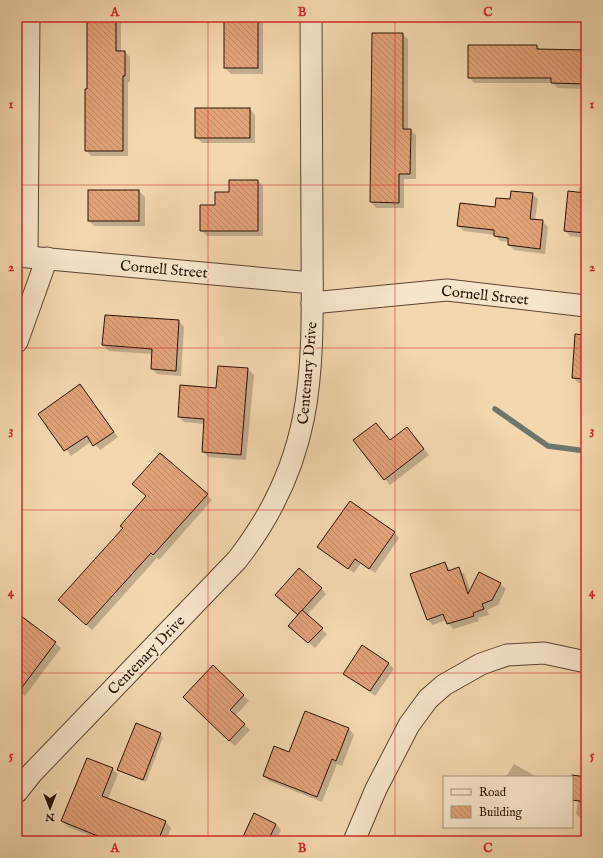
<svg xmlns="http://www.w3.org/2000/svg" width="603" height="858" font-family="'IM FELL English',serif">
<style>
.shadow{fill:#0003}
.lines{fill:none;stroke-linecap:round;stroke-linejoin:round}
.stream{stroke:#6e766b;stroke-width:5.5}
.building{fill:url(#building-back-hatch);stroke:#2a1207}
.street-casing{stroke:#5c4331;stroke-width:23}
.street{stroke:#f7e5cb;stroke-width:21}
.grid{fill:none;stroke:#d62828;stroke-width:1;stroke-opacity:0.55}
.labels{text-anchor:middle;stroke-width:4;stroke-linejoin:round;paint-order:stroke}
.street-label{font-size:15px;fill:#2a1207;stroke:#f7e5cb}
.neatline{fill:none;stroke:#d62828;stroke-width:1.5}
.grid-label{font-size:13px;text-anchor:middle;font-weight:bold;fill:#d62828}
</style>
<defs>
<pattern id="building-back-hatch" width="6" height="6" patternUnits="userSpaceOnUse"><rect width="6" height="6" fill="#e1a278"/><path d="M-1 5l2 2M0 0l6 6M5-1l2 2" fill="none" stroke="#c18a66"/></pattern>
</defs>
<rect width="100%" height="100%" fill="#f3d7af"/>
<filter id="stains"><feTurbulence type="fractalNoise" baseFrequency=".005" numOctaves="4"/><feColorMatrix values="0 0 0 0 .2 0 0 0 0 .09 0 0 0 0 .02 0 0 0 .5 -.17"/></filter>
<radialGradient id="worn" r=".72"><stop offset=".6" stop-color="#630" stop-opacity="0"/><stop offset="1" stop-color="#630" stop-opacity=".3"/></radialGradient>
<g class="shadow">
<path d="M88 17H121V52H125L130 57V82H128V156H91L86 150 88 90Z"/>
<path d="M225 17H263V74H231L225 68Z"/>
<path d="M373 34H402L408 39V130H411L416 135V179H404V208H376L371 202Z"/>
<path d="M537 46 541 50 586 51V89L558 88 552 83H474L469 77Z"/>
<path d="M250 109 255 115V143H202L196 137Z"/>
<path d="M258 181 263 186V236H207L201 230 216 206Z"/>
<path d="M579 187 586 188V238L570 236 565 230 579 193Z"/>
<path d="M139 191 145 197V226H94L89 221Z"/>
<path d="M532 194 538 199 535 220 542 221 548 227 545 254 514 250 509 245V242L500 241 495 235 464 231 458 226 511 201Z"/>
<path d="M179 321 184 327 181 376 157 374 152 369 153 354 109 351 103 345Z"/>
<path d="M586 359V383H578L573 377Z"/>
<path d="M219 367 248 369 254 375 246 460 208 457 203 451 205 424 184 422 179 416 217 389Z"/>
<path d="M80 386 118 437 100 450 92 441 71 456 40 414Z"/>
<path d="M376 424 391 441 407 428 429 455 390 485 355 440Z"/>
<path d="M207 495 212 500 159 560 157 558 92 630 65 605Z"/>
<path d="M394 532 399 538 375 573 361 563 354 573 319 547Z"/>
<path d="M445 563 451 571 458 568 464 574 471 592 500 584 506 589 498 605 487 610 489 615 478 618 479 621 453 629 446 620 433 625 428 620Z"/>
<path d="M321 588 326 594 307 615 327 634 315 648 295 631 299 615 282 600Z"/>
<path d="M17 614 61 648 25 696 17 690Z"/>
<path d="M388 663 394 669 375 696 344 674Z"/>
<path d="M213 667 249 701 235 716 250 730 235 746 184 697Z"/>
<path d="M136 725 163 737 146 782 119 770Z"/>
<path d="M349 729 354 735 342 766 337 764 322 802 269 781 264 776 290 753Z"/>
<path d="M514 764 532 774 535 777H506Z"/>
<path d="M112 769 118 774 108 799 166 822 171 828 166 841H103L68 827 62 821Z"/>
<path d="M582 777 586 778V820L582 819 576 814Z"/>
<path d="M276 824 281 830 276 841H243Z"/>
<path d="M206 839 211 841H205Z"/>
</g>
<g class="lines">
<path class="stream" d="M495 409 548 446 586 451"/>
</g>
<g class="building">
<path d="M87 17H116V51H125V76H123V151H85V89H87Z"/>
<rect x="224" y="17" width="34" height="51"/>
<path d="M372 33H403V129H411L410 174H399V203L370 202Z"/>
<path d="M468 45H537V49L586 50V84L551 83V78H468Z"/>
<rect x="195" y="108" width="55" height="30"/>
<path d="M229 180H258V231H200V205H215V192H229Z"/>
<rect x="88" y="190" width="51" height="31"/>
<path d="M511 191 533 193 530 219 543 220 540 249 508 245V238L494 236V230L457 226 460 203 495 207 496 198 510 199Z"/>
<path d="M568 191 586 193V233L564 231Z"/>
<path d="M105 315 179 320 176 371 151 369 152 349 102 345Z"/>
<path d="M575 334 586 335V379L572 378Z"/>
<path d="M218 366 248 368 241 455 202 452 204 419 178 417 180 385 216 388Z"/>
<path d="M80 384 114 432 93 446 87 436 64 451 38 414Z"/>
<path d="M376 423 390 440 407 427 424 449 384 480 353 440Z"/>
<path d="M160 453 208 494 153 555 151 553 86 625 58 600 123 528 120 526 146 496 132 484Z"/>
<path d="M350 501 395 532 369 569 355 559 348 569 317 547Z"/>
<path d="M445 562 448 571 459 567 468 594 479 572 501 583 492 600 482 604 484 609 473 613 474 616 447 624 443 614 427 620 410 574Z"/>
<path d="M299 568 322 588 298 615 275 595Z"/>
<path d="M302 610 323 628 308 643 288 626Z"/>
<path d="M17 613 56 642 17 694Z"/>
<path d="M362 645 389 663 370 691 343 674Z"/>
<path d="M213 665 244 695 230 710 245 724 229 741 183 697Z"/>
<path d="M305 711 349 728 336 761 332 759 317 797 263 776 274 746 289 752Z"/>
<path d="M136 723 161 733 143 780 117 770Z"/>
<path d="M87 758 113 768 102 796 166 821 158 841H110L61 821Z"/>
<path d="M572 775 586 777V802L572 800Z"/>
<path d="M254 813 276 824 268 841H241Z"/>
</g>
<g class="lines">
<defs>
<g id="street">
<path d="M17 256 312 283"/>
<path d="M27 256 29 17"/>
<path d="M312 303 447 290 586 306"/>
<path d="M17 342 47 258"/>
<path d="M17 792 32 773 237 560C321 453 312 359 312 232 312 160 311 89 311 17"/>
<path d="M354 841 376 789 409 725 428 699 444 685 481 664 507 655 544 653 586 662"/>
</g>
</defs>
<use href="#street" class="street-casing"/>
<use href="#street" class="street"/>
</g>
<path class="grid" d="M208 17V841M395 17V841M17 185H586M17 348H586M17 510H586M17 673H586"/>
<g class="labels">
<g class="street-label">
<text transform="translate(164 269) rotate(5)" y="5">Cornell Street</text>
<text transform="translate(485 295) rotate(6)" y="5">Cornell Street</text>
<text transform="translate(307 373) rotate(-85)" y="5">Centenary Drive</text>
<text transform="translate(146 655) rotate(-46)" y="5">Centenary Drive</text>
</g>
</g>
<rect width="603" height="858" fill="none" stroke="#f3d7af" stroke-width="44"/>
<rect x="443" y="776" width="130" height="52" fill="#f7e5cb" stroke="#a5917d"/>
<rect x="451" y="789" width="20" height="6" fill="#f7e5cb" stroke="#a5917d"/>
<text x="479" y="796" font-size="12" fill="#2a1207">Road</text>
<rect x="451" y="806" width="20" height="12" fill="url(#building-back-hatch)" stroke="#a5917d"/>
<text x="479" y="816" font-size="12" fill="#2a1207">Building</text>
<g transform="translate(50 808) rotate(180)" stroke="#f7e5cb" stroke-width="3" paint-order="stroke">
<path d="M0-3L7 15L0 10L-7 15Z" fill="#2a1207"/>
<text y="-6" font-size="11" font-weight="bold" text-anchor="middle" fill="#2a1207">N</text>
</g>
<rect x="22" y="22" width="559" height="814" class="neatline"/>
<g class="grid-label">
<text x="115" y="16">A</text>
<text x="302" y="16">B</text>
<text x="488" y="16">C</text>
<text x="11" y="108">1</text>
<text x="592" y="108">1</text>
<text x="11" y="271">2</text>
<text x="592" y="271">2</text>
<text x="11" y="434">3</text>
<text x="592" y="434">3</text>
<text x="11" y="596">4</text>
<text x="592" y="596">4</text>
<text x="11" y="759">5</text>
<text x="592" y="759">5</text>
<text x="115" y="852">A</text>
<text x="302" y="852">B</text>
<text x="488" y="852">C</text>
</g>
<rect width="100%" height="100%" filter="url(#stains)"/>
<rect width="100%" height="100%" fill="url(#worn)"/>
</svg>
